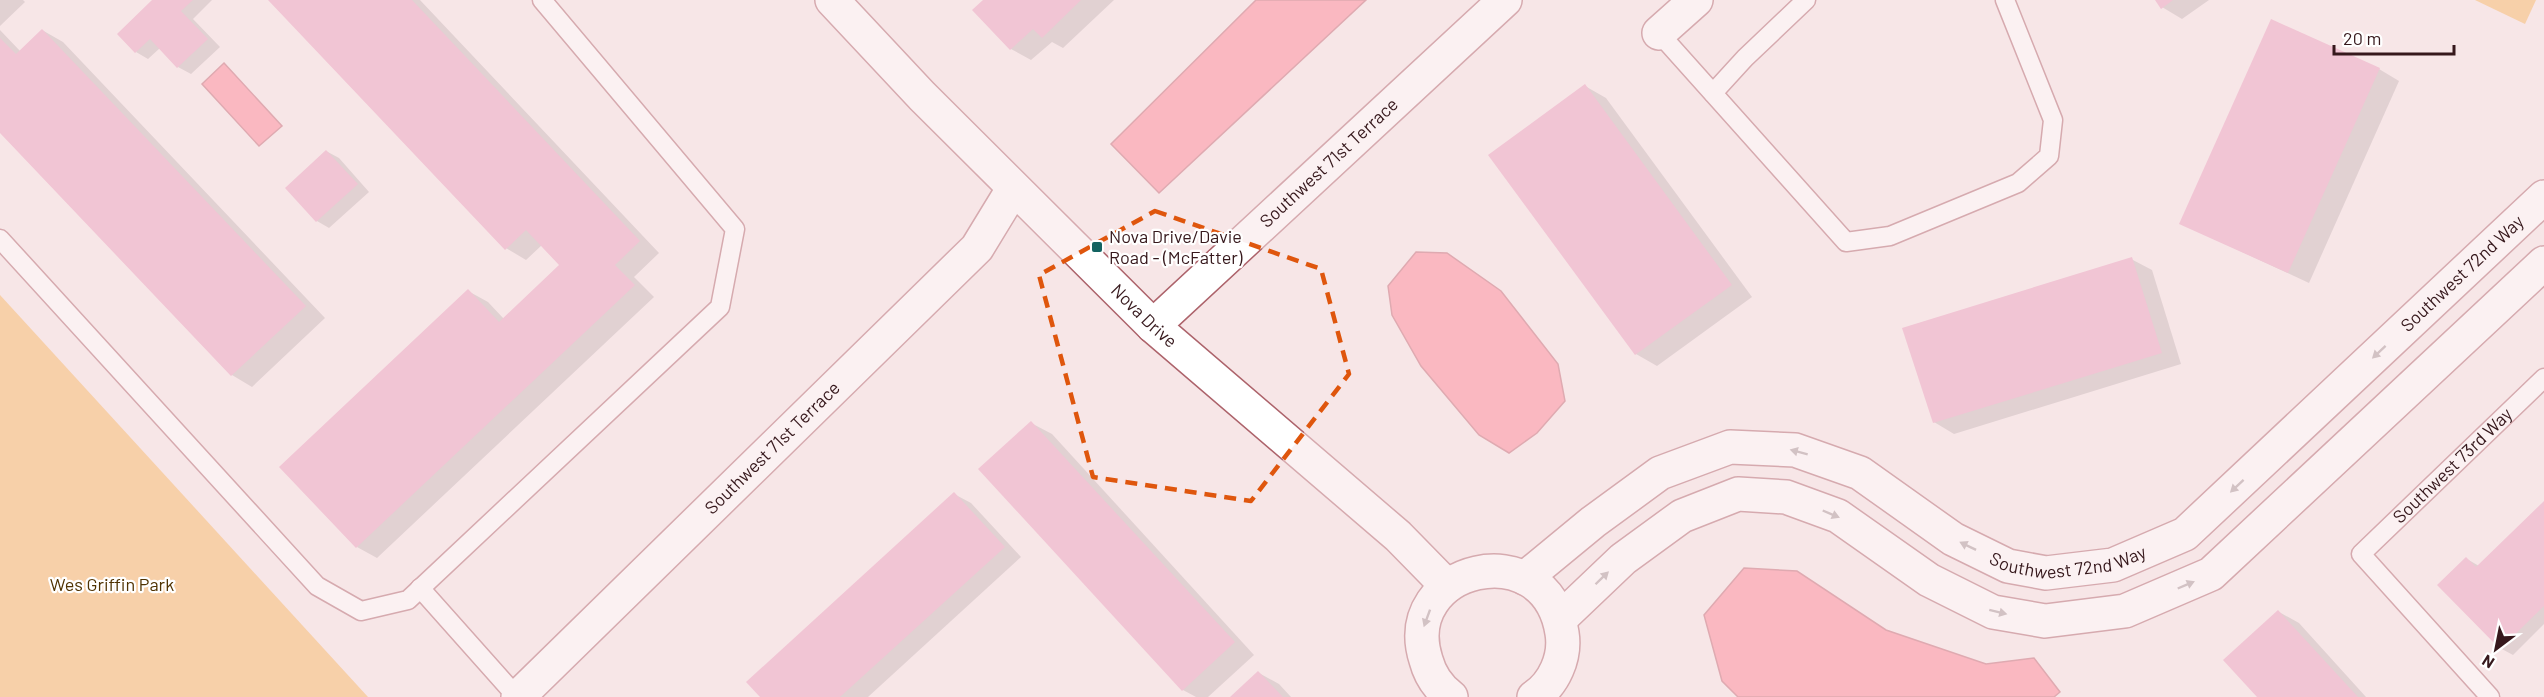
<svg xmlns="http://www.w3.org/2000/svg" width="2544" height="697" font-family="Barlow,sans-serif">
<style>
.green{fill:#f6b55d}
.water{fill:#fd8192;stroke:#c1626f;stroke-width:1.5}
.shadow{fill:#0003}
.building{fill:#e89dbc}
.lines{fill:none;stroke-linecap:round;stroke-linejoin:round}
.lane-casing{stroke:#ad636b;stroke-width:21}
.street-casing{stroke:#ad636b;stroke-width:36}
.secondary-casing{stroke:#ad636b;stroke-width:36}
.lane{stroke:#fff;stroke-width:18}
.street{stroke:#fff;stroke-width:33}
.secondary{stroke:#fff;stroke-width:33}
.oneway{fill:#a59799}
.marked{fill:none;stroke:#df560d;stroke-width:4.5;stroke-dasharray:12 8;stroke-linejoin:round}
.poi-dot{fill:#136361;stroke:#fff;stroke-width:2}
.labels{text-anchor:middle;stroke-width:4.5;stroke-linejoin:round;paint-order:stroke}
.street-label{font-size:18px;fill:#36181c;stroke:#fff}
.poi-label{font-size:18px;fill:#36181c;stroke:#fff;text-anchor:start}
.park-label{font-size:18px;fill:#4f3201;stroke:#fff}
</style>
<rect width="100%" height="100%" fill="#f7e6e7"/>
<g class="green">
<path d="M2475 0H2536L2525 24Z"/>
<path d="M0 295 368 697H0Z"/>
</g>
<g class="water">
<path d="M1256 0H1366L1159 193 1111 144Z"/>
<path d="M224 63 282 126 259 146 202 84Z"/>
<path d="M1416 252 1447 253 1501 291 1558 364 1565 401 1537 433 1509 453 1479 435 1421 366 1392 315 1388 286Z"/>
<path d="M1744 568 1797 571 1886 630 1986 664 2034 658 2060 692 2054 697H1738L1722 681 1704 615Z"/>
</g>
<g class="shadow">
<path d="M0 0H23L25 2 0 26Z"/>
<path d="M155 0H212L193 19 220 47 191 74 178 67 160 48 148 59 136 52Z"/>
<path d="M270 0H420L659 253 634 277 654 297 377 558 357 547 468 291 488 302 504 319 561 265 542 245 526 260 506 248Z"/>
<path d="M985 0H1114L1063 48 1052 42 1031 60 1011 49Z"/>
<path d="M2156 0H2209L2182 19 2162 7Z"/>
<path d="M0 30 21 52 42 30 63 42 325 318 252 387 232 375 0 131Z"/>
<path d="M2379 69 2399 81 2309 283 2180 223Z"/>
<path d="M1585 86 1606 98 1752 297 1657 366 1636 354 1490 155Z"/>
<path d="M326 151 339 158 369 192 329 228 317 221 287 188Z"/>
<path d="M2131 259 2152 270 2181 364 1954 434 1934 422Z"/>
<path d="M1031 423 1052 434 1254 655 1208 697H1196L1183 690Z"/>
<path d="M954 494 971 503 1021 557 868 697H762Z"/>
<path d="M2544 503V624L2513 655 2500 648 2467 559 2479 566Z"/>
<path d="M2279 612 2299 623 2366 697H2259Z"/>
<path d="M1259 673 1279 684 1291 697H1232Z"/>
</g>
<g class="building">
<path d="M152 0H193L181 11 208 39 177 68 150 39 135 53 117 34Z"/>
<path d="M268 0H412L640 241 615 265 635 285 356 548 279 467 468 289 499 322 559 265 526 230 505 250Z"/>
<path d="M983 0H1081L1042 38 1033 29 1010 50 972 10Z"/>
<path d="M2155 0H2173L2161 9Z"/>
<path d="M2271 19 2380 68 2288 273 2179 224Z"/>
<path d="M42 29 306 306 231 376 0 133V38L16 54Z"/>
<path d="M1585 84 1732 285 1635 355 1488 155Z"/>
<path d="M326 150 358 184 316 222 285 188Z"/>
<path d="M2132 257 2162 353 1933 423 1902 328Z"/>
<path d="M1031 421 1235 642 1182 691 978 469Z"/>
<path d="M954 492 1005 547 840 697H760L746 682Z"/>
<path d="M2544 501V606L2500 649 2437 585 2466 557 2476 567Z"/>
<path d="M2278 610 2358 697H2257L2223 660Z"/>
<path d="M1258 671 1283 697H1230Z"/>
</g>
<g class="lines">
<defs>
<g id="lane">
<path d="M1659 33 1846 242 1890 236 2018 183 2049 156 2053 120 2005 0"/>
<path d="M1713 93 1745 58 1806 0"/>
<path d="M0 239 317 586 361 611 408 600 720 307 735 229 542 0"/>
<path d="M420 588 517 697"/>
<path id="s1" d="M2490 697 2361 554 2544 378"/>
</g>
<g id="street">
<path d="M1659 33 1696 0"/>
<path id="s2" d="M1153 326 1505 0"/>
<path id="s3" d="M1525 578 1593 522 1660 473 1730 447 1795 450 1860 473 1953 539 2008 566 2046 573 2113 565 2185 534 2544 197"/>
<path d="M1560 619 1623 559 1682 516 1738 494 1786 497 1838 516 1929 580 1993 612 2045 621 2125 611 2211 574 2544 263"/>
<path id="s4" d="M518 697 977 248 1013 189"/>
</g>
<g id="secondary">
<path id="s5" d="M832 0 922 96 1153 326 1398 536 1447 586"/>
<path d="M1451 697C1439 688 1430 675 1426 660 1396 567 1546 530 1562 633 1566 657 1554 684 1534 697"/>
</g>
</defs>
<use href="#lane" class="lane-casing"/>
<use href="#street" class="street-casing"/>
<use href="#secondary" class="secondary-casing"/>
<use href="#lane" class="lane"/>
<use href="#street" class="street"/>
<use href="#secondary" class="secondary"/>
</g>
<defs><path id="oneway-solid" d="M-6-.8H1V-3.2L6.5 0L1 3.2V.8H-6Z" transform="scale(1.5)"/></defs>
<g class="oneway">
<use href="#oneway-solid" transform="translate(2379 352) rotate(137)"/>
<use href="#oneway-solid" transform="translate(1799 452) rotate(-165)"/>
<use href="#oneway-solid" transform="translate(2237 486) rotate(137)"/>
<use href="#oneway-solid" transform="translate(1831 514) rotate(23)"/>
<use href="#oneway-solid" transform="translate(1968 546) rotate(-154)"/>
<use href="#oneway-solid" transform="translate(1602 578) rotate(-44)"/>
<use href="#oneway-solid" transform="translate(2186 585) rotate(-23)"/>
<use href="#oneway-solid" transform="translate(1998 612) rotate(14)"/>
<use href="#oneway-solid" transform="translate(1427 618) rotate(110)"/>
</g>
<path d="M0 0H2544V697H0ZM1155 211 1321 269 1349 374 1251 501 1093 477 1039 275Z" fill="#f7e6e7" fill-opacity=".55" fill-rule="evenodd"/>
<path class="marked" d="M1155 211 1321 269 1349 374 1251 501 1093 477 1039 275Z"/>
<rect class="poi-dot" x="1091" y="241" width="12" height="12" rx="3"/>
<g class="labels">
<g class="street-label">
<text dy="6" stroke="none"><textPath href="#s2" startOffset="240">Southwest 71st Terrace</textPath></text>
<text dy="6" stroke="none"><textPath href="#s3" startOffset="1120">Southwest 72nd Way</textPath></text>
<text dy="6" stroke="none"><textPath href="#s5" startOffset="444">Nova Drive</textPath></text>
<text dy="6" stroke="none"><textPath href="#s4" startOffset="356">Southwest 71st Terrace</textPath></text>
<text dy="6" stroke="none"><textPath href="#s1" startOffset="320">Southwest 73rd Way</textPath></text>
<text dy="6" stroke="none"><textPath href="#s3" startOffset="616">Southwest 72nd Way</textPath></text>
</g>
<g class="poi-label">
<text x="1109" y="243">Nova Drive/Davie<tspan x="1109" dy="21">Road - (McFatter)</tspan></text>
</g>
<g class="park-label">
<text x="112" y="591">Wes Griffin Park</text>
</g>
</g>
<g transform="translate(2496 649) rotate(212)" stroke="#ffffff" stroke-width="4.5" paint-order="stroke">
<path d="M0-4.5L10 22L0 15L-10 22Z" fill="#36181c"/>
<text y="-9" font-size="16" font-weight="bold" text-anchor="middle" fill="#36181c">N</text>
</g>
<path d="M2334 45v9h120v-9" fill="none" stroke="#36181c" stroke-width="3"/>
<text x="2343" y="45" font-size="18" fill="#36181c" stroke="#ffffff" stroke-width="4.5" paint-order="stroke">20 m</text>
</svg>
